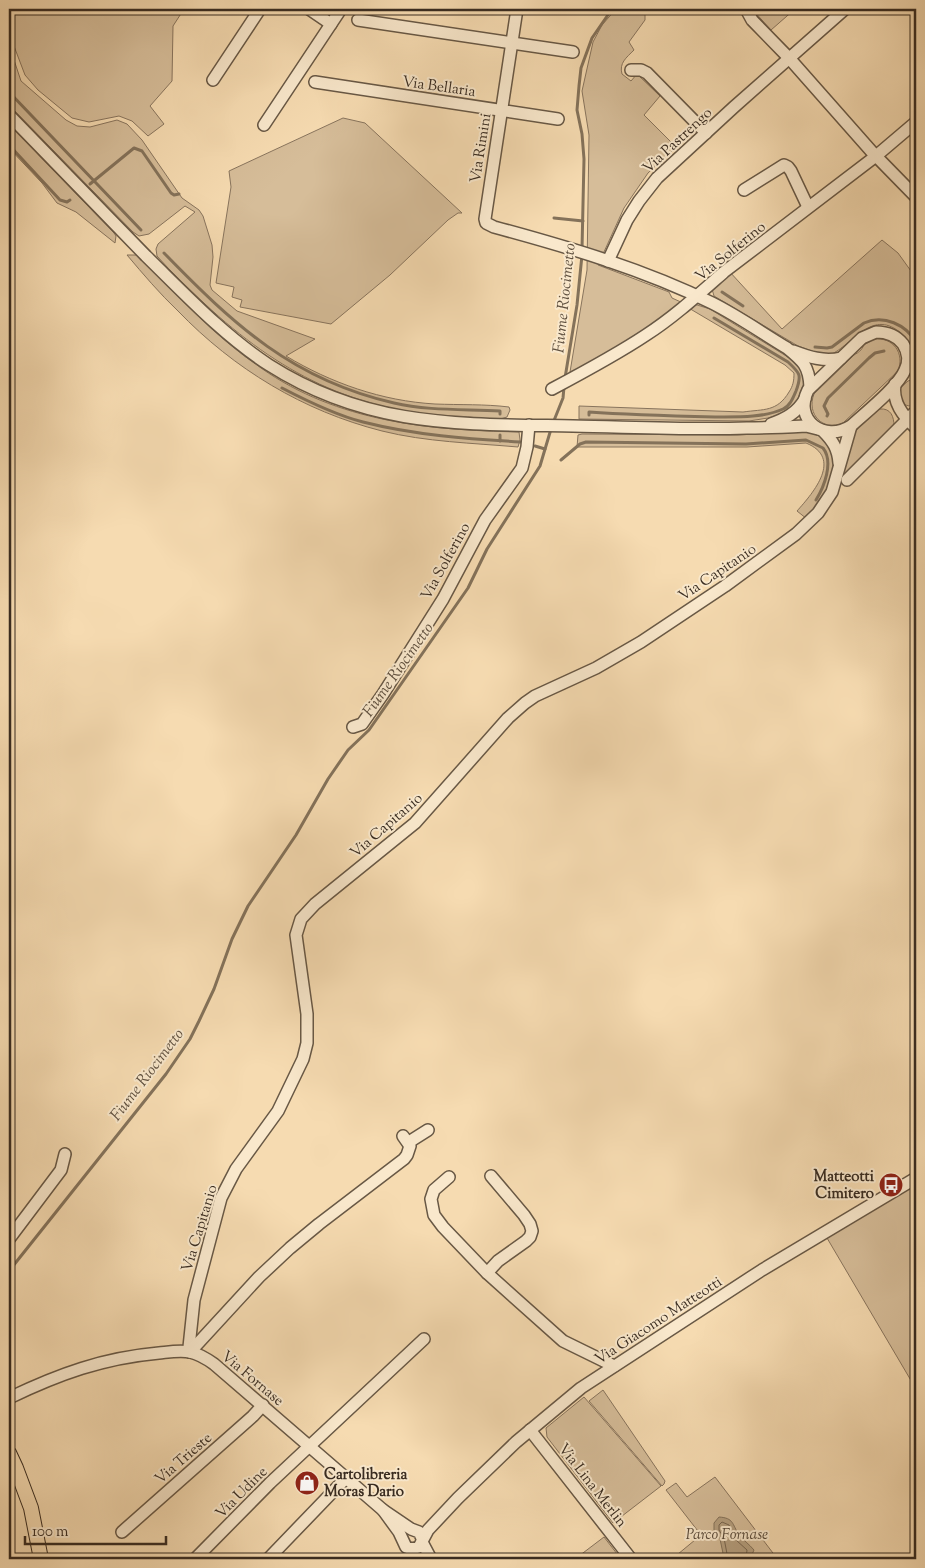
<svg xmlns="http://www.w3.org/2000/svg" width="925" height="1568" font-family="'Sorts Mill Goudy',serif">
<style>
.green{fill:#d6bd99;stroke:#88745d}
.water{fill:#b6a080;stroke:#84725a}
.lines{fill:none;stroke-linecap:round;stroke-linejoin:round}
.shore{stroke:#786650;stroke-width:1}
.stream{stroke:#84725a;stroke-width:3}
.minor-casing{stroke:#685845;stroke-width:14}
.major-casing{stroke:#392c21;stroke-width:16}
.minor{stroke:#f9e8cc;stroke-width:11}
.major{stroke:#f6dbb1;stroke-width:14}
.labels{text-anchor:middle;stroke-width:4;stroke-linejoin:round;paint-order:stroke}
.street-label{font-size:15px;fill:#392c21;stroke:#f9e8cc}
.poi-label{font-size:15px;font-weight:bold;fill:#392c21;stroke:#f9e8cc;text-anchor:end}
.park-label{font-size:15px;font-style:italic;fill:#584939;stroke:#f9e8cc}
.water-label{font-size:16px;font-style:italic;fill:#5e4f3e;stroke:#f9e8cc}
</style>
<rect width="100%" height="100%" fill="#f6dbb1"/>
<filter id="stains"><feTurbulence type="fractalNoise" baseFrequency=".004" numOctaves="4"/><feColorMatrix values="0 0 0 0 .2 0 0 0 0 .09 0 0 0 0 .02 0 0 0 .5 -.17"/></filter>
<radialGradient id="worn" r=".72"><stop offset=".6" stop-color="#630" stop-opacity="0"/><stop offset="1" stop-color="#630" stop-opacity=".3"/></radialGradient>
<g class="green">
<path d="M9 9H184L173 26 172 81 150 106 164 124 148 136 132 121 119 116 89 122 72 118 38 90 25 75 9 33Z"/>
<path d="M616 9H645V20L629 42 634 50C626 58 619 63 622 74L631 81 637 74 660 96 644 115 676 147 648 173 624 208 598 265 669 292 672 298 683 303 655 327 603 357 570 372 587 270 589 135 582 91 593 42 602 25Z"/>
<path d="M752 9H795L771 30Z"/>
<path d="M9 45 21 81 66 120 77 126 90 127 117 120 127 124 142 140 182 198 199 210 203 216 212 245 213 257 210 285 212 290 237 311 315 339 286 356C331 383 382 401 435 404 460 405 485 404 509 407L510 410 507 417C496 422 469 416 455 416 354 412 278 372 205 304 189 289 172 273 157 256L156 249 158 244 195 212 185 206 149 234 139 236 133 232 9 105Z"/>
<path d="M343 118 365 123 462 213H458L448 220 390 275 331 324 240 307 242 300 232 297 234 287 216 283 231 187 229 171Z"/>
<path d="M9 124 114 233 116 236 115 243 76 212 57 203 42 183 9 148Z"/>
<path d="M882 240 898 253 916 278V353C911 347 908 340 902 334 873 308 855 342 832 354H820L798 346 714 296 712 289 729 271 782 329Z"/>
<path d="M127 255H137C177 295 214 336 261 368 338 422 428 430 519 432L520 440 518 447C473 443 426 442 382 431 303 411 234 369 178 311 160 294 143 274 127 255Z"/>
<path d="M694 304 710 309 796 362 803 370 804 383 797 401 794 405 781 414 768 418 749 421 579 419V406L743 412C764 409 777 412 789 392 793 386 794 381 794 373L785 365 687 307Z"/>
<path d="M874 339C893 337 905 353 898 371L843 423C823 432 806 414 814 394L854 355C859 352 861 351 864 345Z"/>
<path d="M916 378V405C910 407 906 406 901 402L899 389 908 381Z"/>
<path d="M880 409C891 408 894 417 894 426L842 481 849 442 853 432 875 411Z"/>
<path d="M801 431C842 434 839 472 822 500 818 507 812 513 807 519L797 511C814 492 843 458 806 443L747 447H577L578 435 582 434 738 435Z"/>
<path d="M916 1184V1389L827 1238 866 1211Z"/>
<path d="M603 1390 665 1481 664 1484 662 1486 589 1401Z"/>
<path d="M584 1397 661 1486 613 1523 547 1437 546 1428Z"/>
<path d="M715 1477 776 1557 773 1559H672L701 1535 666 1490 676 1483 687 1497Z"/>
<path d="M604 1537 621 1559H575Z"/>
</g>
<path class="water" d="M719 1517C734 1518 732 1524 739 1535 743 1540 749 1544 754 1550L750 1559 724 1558 720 1539 714 1532V1523Z"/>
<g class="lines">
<path class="shore" d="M728 1559 724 1538 719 1530V1525L722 1522 729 1525 736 1540 747 1550 746 1559"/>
<g class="stream">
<path d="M9 92 141 230"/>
<path d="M9 145 60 200 67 202 70 200"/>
<path d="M90 184 134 148 142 151 171 193 174 195 179 194"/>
<path d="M554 218 583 221"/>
<path d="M582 249 584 159 582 134 577 110 579 86 581 68 592 38 612 9"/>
<path d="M164 253C234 325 293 380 394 403 428 411 465 409 500 411V414"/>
<path d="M722 292 743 306"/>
<path d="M815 347 827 348 832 347 864 323C884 314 906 325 916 342"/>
<path d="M565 378 577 305 582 255"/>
<path d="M282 388C307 401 335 415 363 422 414 435 468 439 521 442"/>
<path d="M589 415V412C631 415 673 416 715 417 737 417 763 418 783 409 790 406 793 398 796 391 802 375 800 373 788 362L714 318"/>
<path d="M827 416 828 414 824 406 828 398 869 358 875 353 884 351"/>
<path d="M553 423 563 398 564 387"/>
<path d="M500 441V435"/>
<path d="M535 446 545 449"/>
<path d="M561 460 580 444 586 442 746 444 806 440 823 448C834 462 824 487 816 500"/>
<path d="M9 1271 166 1074 190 1039 199 1021 214 989 232 939 248 906 296 835 328 779 348 750 369 730 468 588 487 549 540 466 551 429"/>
</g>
<defs>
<g id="minor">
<path d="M309 9 331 24"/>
<path d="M517 9 485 219 486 223 494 227C568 247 643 269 712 303 738 316 762 333 787 348 803 361 809 366 810 387"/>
<path d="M746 9 752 20 789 58 872 152 916 197"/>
<path d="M358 20 573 52"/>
<path d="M631 70H641L647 73 706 133"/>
<path d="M213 80 260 9"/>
<path d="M315 82 558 119"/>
<path d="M9 115C55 162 100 209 146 256 185 294 223 335 269 365 368 428 461 424 573 426 631 427 689 430 747 428 767 428 787 427 806 426L818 429"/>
<path d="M264 125 341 9"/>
<path d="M744 190 784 165 788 167 791 171 808 207"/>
<path d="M608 261 627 220 639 201 657 178 734 107 845 9"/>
<path d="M876 332C886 332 896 335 903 344 908 352 909 362 905 370 898 387 865 413 851 426 824 443 793 420 808 390L862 338Z"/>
<path d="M793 351C809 357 824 362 841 358"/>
<path d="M895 384C892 402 903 416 916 428"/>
<path d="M552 389C584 372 616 355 646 335 674 317 699 294 724 272L876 156 916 122"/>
<path d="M771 424C785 419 797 413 805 399"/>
<path d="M823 431C833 441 838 449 839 463"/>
<path d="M847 480 916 411"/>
<path d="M353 727 362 724 383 694 443 599 485 520 522 468 527 447 529 425"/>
<path d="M409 1142 428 1130"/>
<path d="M449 1177 434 1190 431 1199 434 1215 443 1227 487 1273 563 1341 614 1366"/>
<path d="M9 1239 61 1170 65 1154"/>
<path d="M487 1273 498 1261 526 1241 530 1237 532 1231 530 1224 524 1215 491 1176"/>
<path d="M190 1352 189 1347 194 1300 221 1198 236 1169 278 1111 303 1059 307 1043V1014L296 935 301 919 315 904 415 823 508 718 525 703 535 696 596 668 641 642 725 586 796 534 818 513 832 492 851 426"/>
<path d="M190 1352 259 1277 290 1248 319 1224 404 1159 407 1155 410 1146 403 1136"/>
<path d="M9 1398C59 1374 103 1358 159 1353 169 1352 180 1350 190 1352 199 1354 207 1359 214 1364L383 1510 411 1529 419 1532 422 1538"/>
<path d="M530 1430 631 1559"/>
<path d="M383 1510 399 1532 406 1547 412 1549 419 1547 428 1530 458 1498 516 1442 581 1388 762 1270 916 1178"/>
<path d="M122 1532 253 1416 263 1405"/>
<path d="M422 1542 431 1559"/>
<path d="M195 1559 270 1483 424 1339"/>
<path d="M268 1559 346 1478"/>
</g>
<path id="major" d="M9 1453 16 1468 31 1508 41 1559"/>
</defs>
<use href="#minor" class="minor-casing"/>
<use href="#major" class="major-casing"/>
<use href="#minor" class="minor"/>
<use href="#major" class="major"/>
</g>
<defs>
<symbol id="bus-disc" viewBox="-11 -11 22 22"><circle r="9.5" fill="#8f2418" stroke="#f9e8cc"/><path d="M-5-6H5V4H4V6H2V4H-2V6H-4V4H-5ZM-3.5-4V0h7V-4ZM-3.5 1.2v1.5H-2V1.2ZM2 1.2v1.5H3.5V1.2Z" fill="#fff"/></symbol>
<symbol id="shop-disc" viewBox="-11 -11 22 22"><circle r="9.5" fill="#8f2418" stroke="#f9e8cc"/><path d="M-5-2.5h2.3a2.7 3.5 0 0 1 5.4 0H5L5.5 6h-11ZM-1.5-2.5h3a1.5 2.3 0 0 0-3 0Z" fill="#fff"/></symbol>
</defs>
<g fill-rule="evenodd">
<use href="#bus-disc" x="877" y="1171" width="28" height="28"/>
<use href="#shop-disc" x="293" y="1469" width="28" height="28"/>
</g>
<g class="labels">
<g class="street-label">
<text transform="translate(439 86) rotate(8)" y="5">Via Bellaria</text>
<text transform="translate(677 140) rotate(-43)" y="5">Via Pastrengo</text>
<text transform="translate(480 148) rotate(-81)" y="5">Via Rimini</text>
<text transform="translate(730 251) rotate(-39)" y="5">Via Solferino</text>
<text transform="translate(445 561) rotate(-61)" y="5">Via Solferino</text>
<text transform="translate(717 572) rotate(-34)" y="5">Via Capitanio</text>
<text transform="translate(386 825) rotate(-41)" y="5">Via Capitanio</text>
<text transform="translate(199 1228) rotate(-73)" y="5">Via Capitanio</text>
<text transform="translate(658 1320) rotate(-33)" y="5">Via Giacomo Matteotti</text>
<text transform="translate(253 1378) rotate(40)" y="5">Via Fornase</text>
<text transform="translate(183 1458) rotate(-41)" y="5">Via Trieste</text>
<text transform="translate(593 1485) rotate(52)" y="5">Via Lina Merlin</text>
<text transform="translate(241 1492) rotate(-45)" y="5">Via Udine</text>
</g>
<g class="poi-label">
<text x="874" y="1181">Matteotti<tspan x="874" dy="17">Cimitero</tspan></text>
<text x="324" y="1479" text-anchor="start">Cartolibreria<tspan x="324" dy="17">Moras Dario</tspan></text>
</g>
<g class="park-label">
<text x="727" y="1539">Parco Fornase</text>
</g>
<g class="water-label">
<text transform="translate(563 298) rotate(-84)" y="6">Fiume Riocimetto</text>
<text transform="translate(397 669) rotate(-55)" y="6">Fiume Riocimetto</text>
<text transform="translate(146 1074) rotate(-53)" y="6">Fiume Riocimetto</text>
</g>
</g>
<rect width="925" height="1568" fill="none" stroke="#f6dbb1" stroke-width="30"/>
<rect x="10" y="10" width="905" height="1548" fill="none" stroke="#392c21" stroke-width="2.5"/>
<rect x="15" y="15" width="895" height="1538" fill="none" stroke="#392c21"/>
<path d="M25 1536v8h141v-8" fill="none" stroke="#392c21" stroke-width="2.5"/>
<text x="32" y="1536" font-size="15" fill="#392c21" stroke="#f9e8cc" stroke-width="4" paint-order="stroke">100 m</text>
<rect width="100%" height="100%" filter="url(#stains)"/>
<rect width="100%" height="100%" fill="url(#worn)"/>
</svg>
